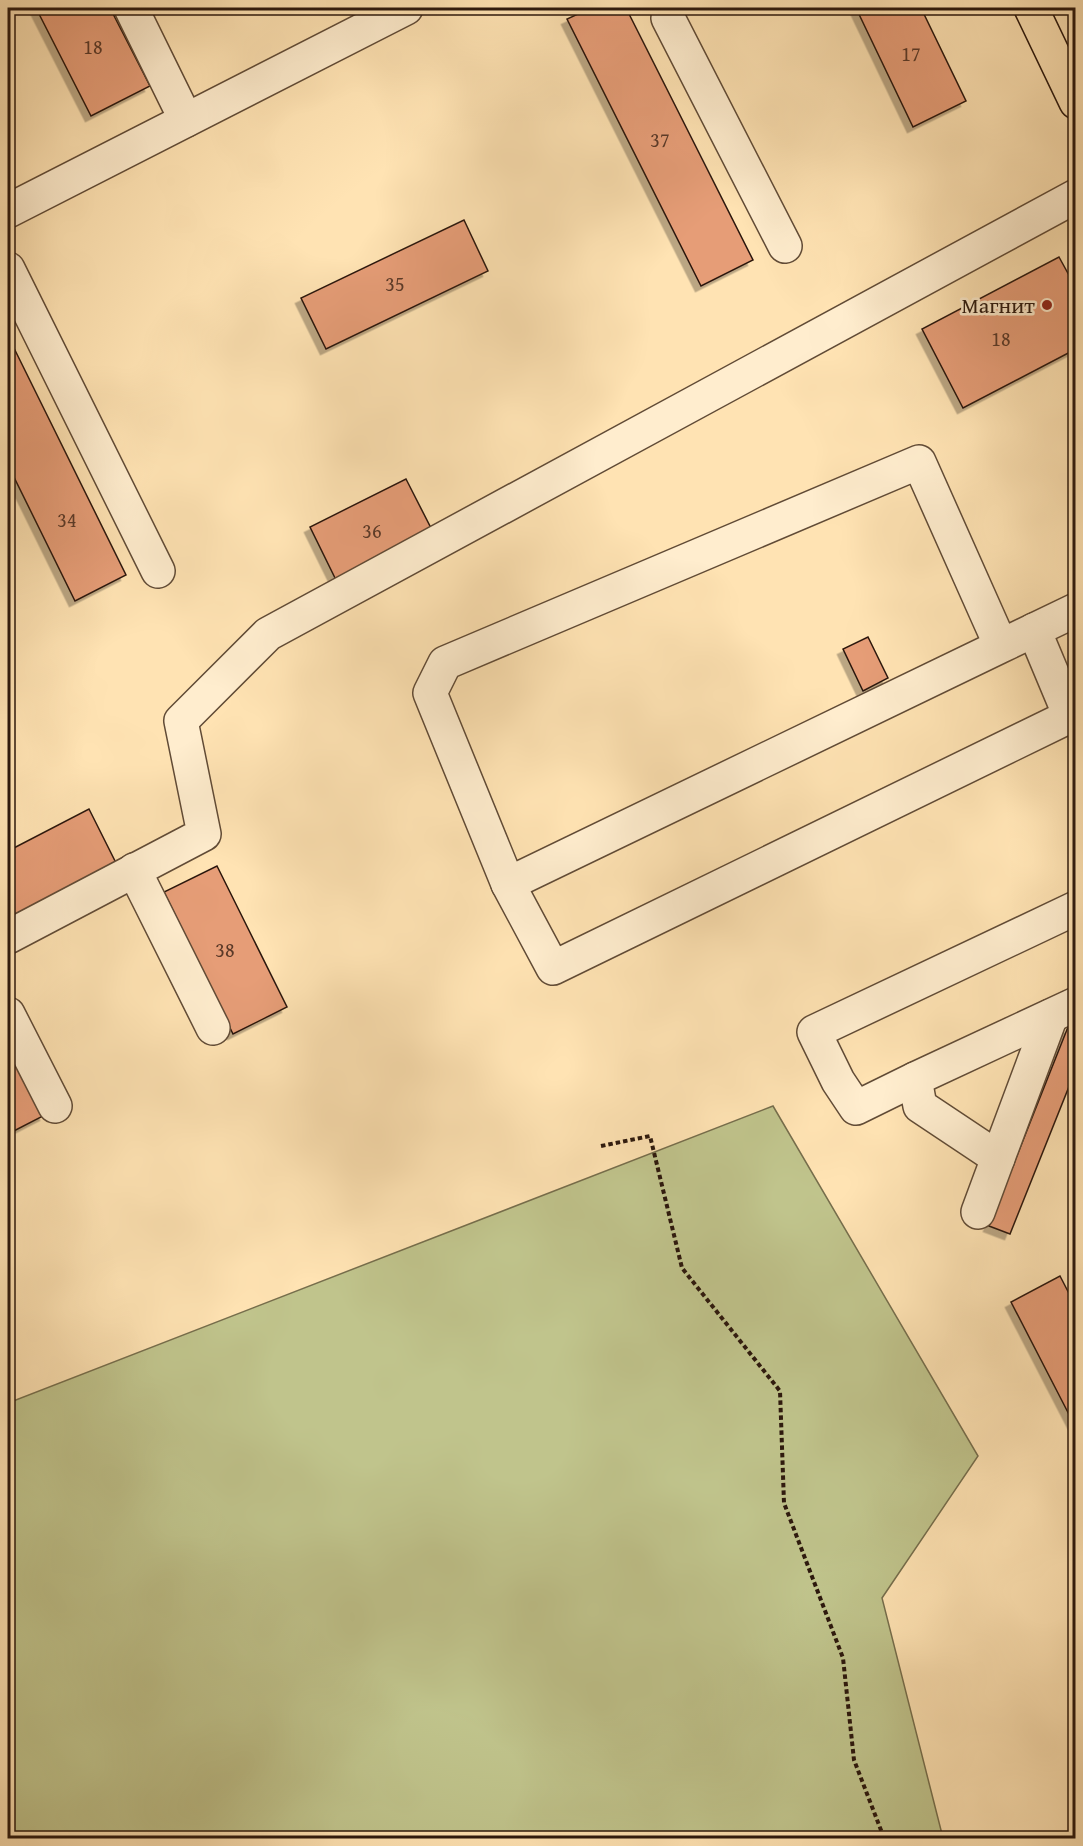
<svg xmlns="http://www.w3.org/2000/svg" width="1083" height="1846" font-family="'Gentium Book Plus',serif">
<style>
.green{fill:#c0c48c;stroke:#766e4c;stroke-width:1.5}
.building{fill:#e69d77;stroke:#2c180d;stroke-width:1.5;filter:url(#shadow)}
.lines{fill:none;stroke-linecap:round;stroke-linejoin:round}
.minor-casing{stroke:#614b36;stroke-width:36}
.major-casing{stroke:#2c180d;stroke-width:36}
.path{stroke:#2c180d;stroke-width:4;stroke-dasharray:4.5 3;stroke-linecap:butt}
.minor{stroke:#ffedce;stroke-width:33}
.major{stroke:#ffe3b3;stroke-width:33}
.poi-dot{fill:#8f2418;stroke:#ffedce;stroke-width:2}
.labels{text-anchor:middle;stroke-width:5;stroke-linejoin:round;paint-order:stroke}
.number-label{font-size:20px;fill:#5a3928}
.poi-label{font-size:22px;fill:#2c180d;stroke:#ffedce;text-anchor:end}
</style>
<defs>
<filter id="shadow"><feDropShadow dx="-5.5" dy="5.5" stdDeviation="0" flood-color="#0004"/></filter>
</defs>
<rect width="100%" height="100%" fill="#ffe3b3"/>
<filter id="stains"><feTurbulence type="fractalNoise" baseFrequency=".00333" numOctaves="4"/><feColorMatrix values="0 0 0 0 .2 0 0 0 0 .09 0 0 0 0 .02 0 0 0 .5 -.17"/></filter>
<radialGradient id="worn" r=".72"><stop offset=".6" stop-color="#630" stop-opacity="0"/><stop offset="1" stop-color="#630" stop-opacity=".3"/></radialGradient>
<path class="green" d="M773 1106 978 1456 882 1598 943 1838H8V1403Z"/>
<g class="building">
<path d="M36 8H110L150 86 91 116Z"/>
<path d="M591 8H626L753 260 701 286 567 19Z"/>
<path d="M856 8H921L966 101 913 127Z"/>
<path d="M464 220 488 271 326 349 301 298Z"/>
<path d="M1059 257 1076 288V349L963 408 922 329Z"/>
<path d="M8 336 126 575 75 601 8 465Z"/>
<path d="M406 479 434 534 337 582 310 527Z"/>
<path d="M868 637 888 678 863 691 843 649Z"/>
<path d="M89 809 116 863 8 918V851Z"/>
<path d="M217 866 287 1007 233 1034 164 892Z"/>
<path d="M1068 1027 1076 1030V1069L1010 1234 989 1226Z"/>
<path d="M8 1041 45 1115 8 1134Z"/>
<path d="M1060 1276 1076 1307V1428L1011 1302Z"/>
</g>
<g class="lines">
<defs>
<g id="minor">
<path d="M131 8 186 120"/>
<path d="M668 18 785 246"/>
<path d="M8 211 406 8"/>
<path d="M8 269 158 571"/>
<path d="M1034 630 1070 716 1076 714"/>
<path d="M1001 646 919 462 445 663 430 693 508 884 1001 646 1076 610"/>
<path d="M134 870 213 1028"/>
<path d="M508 884 553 968 1070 716"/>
<path d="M1076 908 814 1032 838 1081 856 1108 915 1079 1076 1004"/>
<path d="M8 937 204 834 181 721 268 634 1076 196"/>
<path d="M8 1014 55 1106"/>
<path d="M915 1079 920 1106 998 1158 1051 1016"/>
<path d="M978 1212 998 1158"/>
</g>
<path id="major" d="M1031 8 1076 102"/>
</defs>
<use href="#minor" class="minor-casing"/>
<use href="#major" class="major-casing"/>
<path class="path" d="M601 1146 650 1136 682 1268 780 1391 784 1503 843 1658 854 1760 884 1838"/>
<use href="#minor" class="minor"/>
<use href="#major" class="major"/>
</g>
<circle class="poi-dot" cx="1047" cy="305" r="6"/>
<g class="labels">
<g class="number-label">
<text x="93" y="54">18</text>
<text x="911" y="61">17</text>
<text x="660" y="147">37</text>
<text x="395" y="291">35</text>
<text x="1001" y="346">18</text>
<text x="67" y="527">34</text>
<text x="372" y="538">36</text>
<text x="225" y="957">38</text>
</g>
<g class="poi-label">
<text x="1035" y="313">Магнит</text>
</g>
</g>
<rect width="1083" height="1846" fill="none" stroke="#ffe3b3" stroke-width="30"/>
<rect x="9" y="9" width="1065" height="1828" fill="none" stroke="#2c180d" stroke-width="3"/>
<rect x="15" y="15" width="1053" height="1816" fill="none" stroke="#2c180d" stroke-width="1.5"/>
<rect width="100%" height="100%" filter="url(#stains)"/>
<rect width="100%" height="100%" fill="url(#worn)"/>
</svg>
